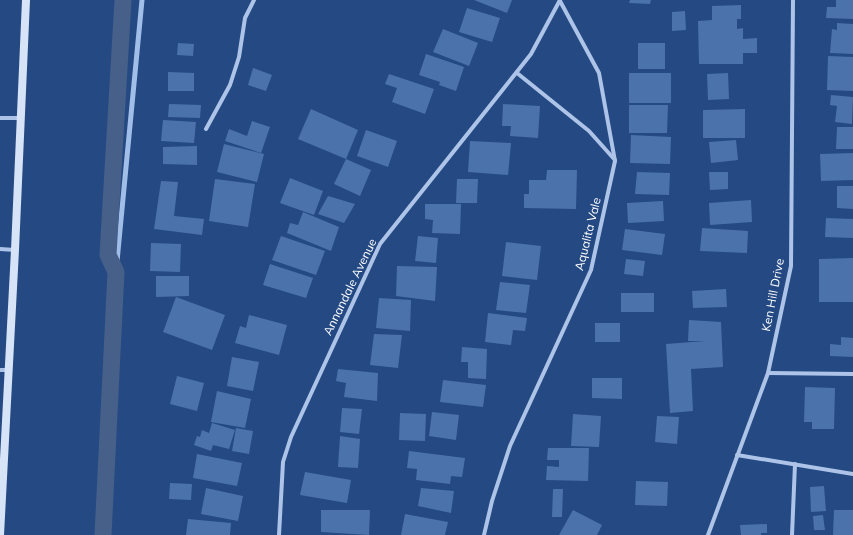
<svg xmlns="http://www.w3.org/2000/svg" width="853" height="535" font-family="Mulish,sans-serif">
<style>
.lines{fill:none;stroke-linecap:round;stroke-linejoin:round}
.stream{stroke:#a1bee8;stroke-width:5}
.canal{stroke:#46608a;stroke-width:17}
.building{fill:#4c72ab}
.street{stroke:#adc4e8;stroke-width:4}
.secondary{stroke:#d7e3f7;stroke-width:8}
.labels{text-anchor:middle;stroke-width:4;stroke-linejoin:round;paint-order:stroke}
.street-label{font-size:12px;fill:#fff;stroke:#244983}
</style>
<rect width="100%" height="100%" fill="#244983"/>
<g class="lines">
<path class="stream" d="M116 272 142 0"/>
<path class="canal" d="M103 535 116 272 108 255 123 0"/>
</g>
<g class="building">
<path d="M474 0H512L507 13Z"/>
<path d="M630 0H651L650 4 629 3Z"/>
<path d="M836 0H853V19L826 18 827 7H836Z"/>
<path d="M741 5V19H737V29L743 28V39L757 38V53H743V64H699L698 21 712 20V6Z"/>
<path d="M467 8 500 18 492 42 459 32Z"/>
<path d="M685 11 686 30 672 31V12Z"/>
<path d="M837 23 853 24V54L830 53 832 29 837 30Z"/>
<path d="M443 29 478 43 469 66 433 52Z"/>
<path d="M178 43 194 44 193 56 177 55Z"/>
<rect x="638" y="43" width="27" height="26"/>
<path d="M426 54 464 67 456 91 439 85 440 82 419 75Z"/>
<path d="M828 56 853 57V91L827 90Z"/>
<path d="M253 68 272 75 266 91 248 85Z"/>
<path d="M168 72 194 73V91H168Z"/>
<rect x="629" y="73" width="42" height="30"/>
<path d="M728 73 729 99 708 100 707 74Z"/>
<path d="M389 74 434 89 425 114 392 102 397 88 385 84Z"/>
<path d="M831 95 853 97 852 124 835 122 837 106 830 105Z"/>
<path d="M169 104 201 105 200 118 168 117Z"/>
<path d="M503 104 540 106 538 138 510 136 511 126H502Z"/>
<path d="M629 105H668L667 133H629Z"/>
<path d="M311 109 358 130 346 159 298 139Z"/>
<path d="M745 109V138H703V110Z"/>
<path d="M163 120 196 122 194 143 161 141Z"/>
<path d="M252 121 270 127 261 153 225 141 229 129 247 136Z"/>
<path d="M837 127H853V149H836Z"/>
<path d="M366 130 397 141 388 167 357 156Z"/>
<path d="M631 135 671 137 670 164 630 163Z"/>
<path d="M736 140 738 160 711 163 709 142Z"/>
<path d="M470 141 511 143 508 175 468 172Z"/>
<path d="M224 144 264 154 257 182 217 172Z"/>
<path d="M197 146V165L163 164V147Z"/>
<path d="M853 153V180L821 181 820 154Z"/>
<path d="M346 159 371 170 360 196 334 184Z"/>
<path d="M547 170H577L576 209 524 208V194H529V180H546Z"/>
<path d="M637 172 670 173 669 195 635 194Z"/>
<path d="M709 172H728V189L710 190Z"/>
<path d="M290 178 323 191 314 215 280 203Z"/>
<path d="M215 179 255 184 248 227 209 221Z"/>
<path d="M457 179H478L477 203H456Z"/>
<path d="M161 181 178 182 174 216 204 219 202 235 154 229Z"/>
<path d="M837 186H853V209L837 208Z"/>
<path d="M328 196 355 204 344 223 318 214Z"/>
<path d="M751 200 752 222 710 225 709 203Z"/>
<path d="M663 201 664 221 628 223 627 203Z"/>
<path d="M425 204H461L460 234 432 233 433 220 425 219Z"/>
<path d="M303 212 339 227 331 251 287 233 290 223 298 225Z"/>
<path d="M826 218 853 219V238L825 237Z"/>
<path d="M702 228 748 231 747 253 700 251Z"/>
<path d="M625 229 665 234 662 255 622 250Z"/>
<path d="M281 236 325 251 316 275 272 260Z"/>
<path d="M418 236 438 238 436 263 415 261Z"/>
<path d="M506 242 541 246 537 280 502 276Z"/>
<path d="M151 243 181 244 180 272 150 271Z"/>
<path d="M853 258V302H819V259Z"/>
<path d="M626 259 645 261 643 276 624 274Z"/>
<path d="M270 264 313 278 306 298 263 285Z"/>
<path d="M397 266 437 267 435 301 396 296Z"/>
<path d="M156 276H189V296L156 297Z"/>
<path d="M500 282 530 285 526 313 496 310Z"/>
<path d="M726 289 727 307 693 308 692 291Z"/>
<rect x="621" y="293" width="33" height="19"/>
<path d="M176 297 225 315 212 350 163 332Z"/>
<path d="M379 298 411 300 410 331 376 328Z"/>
<path d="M488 313 527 318 525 331 513 330 511 345 485 342Z"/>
<path d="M249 315 287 325 279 355 235 343 240 326 246 328Z"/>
<path d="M689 320 721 322 723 367 691 369 693 411 670 413 666 344 705 341H688Z"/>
<rect x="595" y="323" width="25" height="19"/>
<path d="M374 334 402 335 398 368 370 365Z"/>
<path d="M841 337 853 338V357L830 356V344L841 345Z"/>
<path d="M462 347 487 349 486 379 468 378V362H461Z"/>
<path d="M232 357 259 362 253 391 227 386Z"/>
<path d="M338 369 378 373 377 401 344 397 346 383 336 381Z"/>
<path d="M177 376 204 383 197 411 170 404Z"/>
<path d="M592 378H622V399L592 398Z"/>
<path d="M443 380 486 385 483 407 440 402Z"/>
<path d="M805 387 835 388 834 429H812V422H804Z"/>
<path d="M217 391 251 399 245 428 211 422Z"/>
<path d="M342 408 362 409 359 434 340 432Z"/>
<path d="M432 412 459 415 456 440 429 436Z"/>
<path d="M400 413 426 414 425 441 399 440Z"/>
<path d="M573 414 601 416 599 447 571 446Z"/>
<path d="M657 416 679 417 677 444 655 442Z"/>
<path d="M212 423 235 430 229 449 213 445 211 451 194 445 197 436 200 437 202 430 209 433Z"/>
<path d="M236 428 253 431 249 454 232 451Z"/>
<path d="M340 436 360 439 358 468 338 467Z"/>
<path d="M548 448H589L588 481 546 480 547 466 559 467V460H547Z"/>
<path d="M409 451 465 458 462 477 451 476 450 484 416 480 417 469 407 468Z"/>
<path d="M197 454 242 463 237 486 193 478Z"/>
<path d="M305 472 351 480 347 503 300 495Z"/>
<path d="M636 481 668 482 667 506 635 505Z"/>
<path d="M170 483 192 484 191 500 169 499Z"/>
<path d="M824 486 826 511 811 512 810 487Z"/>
<path d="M206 488 243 496 238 521 201 514Z"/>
<path d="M421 488 454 491 451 513 418 506Z"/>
<path d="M553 489H563L562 517H552Z"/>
<path d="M321 510H370L369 535 321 532Z"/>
<path d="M573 510 602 525 597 535H559Z"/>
<path d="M834 510H853V535H833Z"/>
<path d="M405 514 448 522 445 535H401Z"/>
<path d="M823 515 825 530H814L813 516Z"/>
<path d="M188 519 231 523 230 535H186Z"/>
<path d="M767 524V533H761V535H741L740 525Z"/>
</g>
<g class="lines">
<g class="street">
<path d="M517 73 589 131 615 160"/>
<path d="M0 118H21"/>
<path d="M206 129 230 85 239 57 245 18 254 0"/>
<path d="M0 249 15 250"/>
<path d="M0 370H9"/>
<path d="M768 373 853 374"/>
<path d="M737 455 853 474"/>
<path d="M279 535 283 462 291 437 380 244 531 54 560 0"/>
<path d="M484 535 492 501 510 446 591 270 615 161 599 73 560 1"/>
<path d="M708 535 768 373 791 266 793 0"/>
<path d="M792 535 795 464"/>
</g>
<path class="secondary" d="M0 535 15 250 26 0"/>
</g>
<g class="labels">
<g class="street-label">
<text transform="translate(588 234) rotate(-76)" y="4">Aqualita Vale</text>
<text transform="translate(350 287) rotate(-64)" y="4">Annandale Avenue</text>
<text transform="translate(773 295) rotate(-79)" y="4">Ken Hill Drive</text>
</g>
</g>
</svg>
